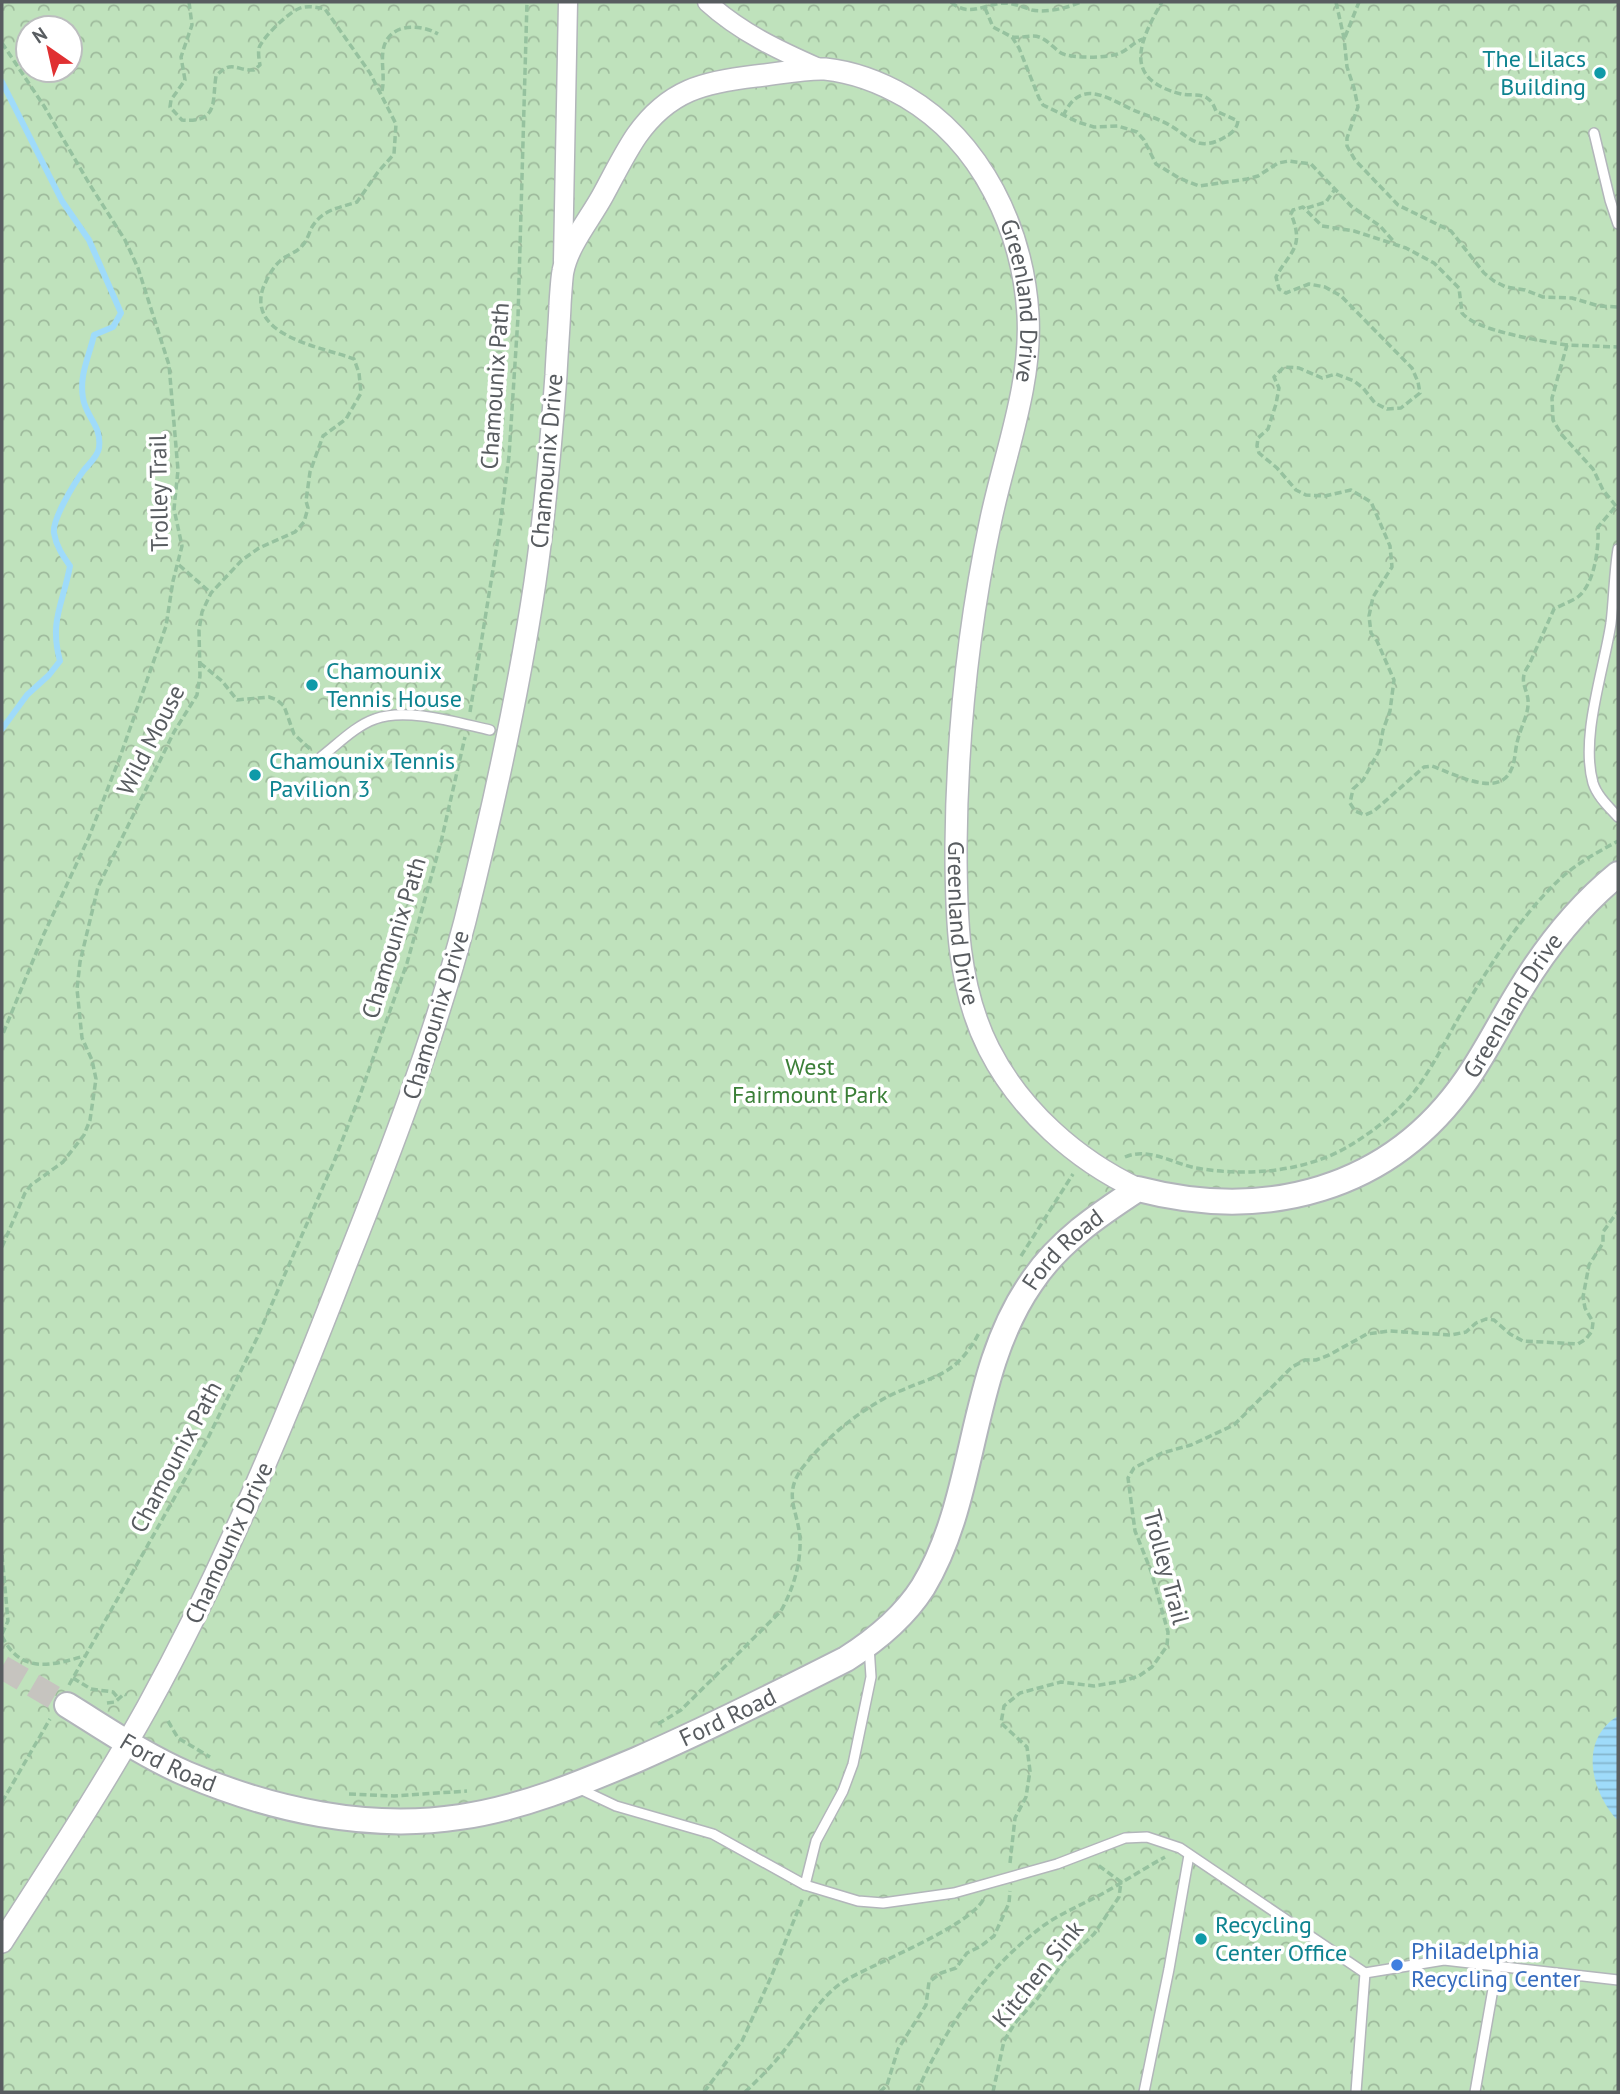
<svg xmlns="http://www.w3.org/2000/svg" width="1620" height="2094" font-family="'PT Sans',sans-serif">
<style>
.park{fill:url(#park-crowns);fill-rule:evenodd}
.water{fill:url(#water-rules)}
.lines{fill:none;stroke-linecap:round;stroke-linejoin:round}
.stream{stroke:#9fdbfa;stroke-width:6}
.secondary-tunnel{stroke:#c6c4bf;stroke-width:24;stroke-dasharray:24 12;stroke-linecap:butt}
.service-casing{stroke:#b2b6ba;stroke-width:12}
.minor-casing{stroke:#b2b6ba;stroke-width:21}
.tertiary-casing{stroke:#b2b6ba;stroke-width:24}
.secondary-casing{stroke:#b1b5ba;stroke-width:28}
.path{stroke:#96c29f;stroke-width:3.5;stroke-dasharray:7 3.5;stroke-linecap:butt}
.service{stroke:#fff;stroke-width:9}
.minor{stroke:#fff;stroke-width:18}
.tertiary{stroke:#fff;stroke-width:21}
.secondary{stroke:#fff;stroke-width:24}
.culture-dot{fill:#0f9aa8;stroke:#fff;stroke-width:2.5}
.shop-dot{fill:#3f7fe0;stroke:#fff;stroke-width:2.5}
.labels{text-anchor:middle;stroke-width:7;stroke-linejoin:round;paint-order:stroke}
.culture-label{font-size:24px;fill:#0d838f;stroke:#fff;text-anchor:start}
.street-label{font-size:24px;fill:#585c60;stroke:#fff}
.park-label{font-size:24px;fill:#3a7f37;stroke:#fff}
.shop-label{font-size:24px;fill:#366cbe;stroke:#fff;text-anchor:start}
</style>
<defs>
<pattern id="park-crowns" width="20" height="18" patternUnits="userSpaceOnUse" patternTransform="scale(1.75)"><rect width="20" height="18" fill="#bfe2bc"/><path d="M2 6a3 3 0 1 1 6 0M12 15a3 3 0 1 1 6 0" fill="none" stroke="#9eba9c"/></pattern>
<pattern id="water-rules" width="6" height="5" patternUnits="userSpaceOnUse" patternTransform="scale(1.75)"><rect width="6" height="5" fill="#9fdbfa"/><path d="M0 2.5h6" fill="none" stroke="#84b5ce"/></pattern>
</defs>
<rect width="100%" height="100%" fill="#ebe7df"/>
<path class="park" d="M2 2H1618V2092H2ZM28 28H70V70H28Z"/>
<path class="water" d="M1618 1716V1821C1591 1792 1578 1740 1618 1716Z"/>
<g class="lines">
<path class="stream" d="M2 82 62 201 89 240 121 313 113 327 94 335C89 357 79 375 83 398 86 418 102 425 99 448 98 456 89 464 84 470 75 482 52 519 54 533 56 546 63 556 70 566 63 604 49 621 60 661L49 675 27 695 2 729"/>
<path class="secondary-tunnel" d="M2 1667 67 1705"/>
<defs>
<g id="service">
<path d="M1594 133 1610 200 1618 224"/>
<path d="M1618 549C1614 573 1614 599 1611 623 1604 670 1580 737 1593 783 1597 796 1609 807 1618 817"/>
<path d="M321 757C338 744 355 726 375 719 406 707 458 723 490 730"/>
<path d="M580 1789 616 1806 713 1834 805 1885 858 1901 883 1903 954 1893 1057 1864 1125 1838 1147 1837 1180 1848 1365 1973 1444 1960 1618 1980"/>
<path d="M805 1885 816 1841 843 1791 853 1764 871 1677 869 1646"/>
<path d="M1144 2092 1169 1969 1189 1855"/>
<path d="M1356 2092 1365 1973"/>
<path d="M1475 2092 1497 1966"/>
</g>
<g id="minor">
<path d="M707 2C740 32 778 50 819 68"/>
<path d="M563 261 568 2"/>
</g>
<g id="tertiary">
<path id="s1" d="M2 1942C52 1864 103 1787 148 1706 226 1564 288 1415 346 1264 391 1151 434 1039 465 921 493 809 518 696 535 582 545 513 551 444 556 375 557 352 559 329 560 306 560 304 562 273 563 271 568 245 590 219 603 195 614 175 624 154 637 135 669 90 704 82 756 76 778 74 803 68 825 69 853 72 882 83 906 97 982 142 1023 230 1028 315 1032 384 1005 453 991 519 968 627 957 736 956 846 956 915 957 986 989 1049 1020 1110 1076 1160 1138 1189"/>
</g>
<g id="secondary">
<path id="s2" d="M67 1705C106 1729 145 1756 187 1774 272 1810 368 1831 460 1817 522 1808 579 1784 636 1760 707 1729 777 1694 846 1659 876 1640 904 1617 923 1587 978 1496 968 1374 1031 1283 1058 1242 1098 1215 1138 1189 1265 1222 1390 1191 1467 1079 1487 1050 1503 1017 1522 987 1547 946 1580 905 1618 874"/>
</g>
</defs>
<use href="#service" class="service-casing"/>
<use href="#minor" class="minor-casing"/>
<use href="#tertiary" class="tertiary-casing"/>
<use href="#secondary" class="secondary-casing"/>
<g class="path">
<path d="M951 2C969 18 984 4 1004 3 1014 3 1022 7 1032 10 1047 13 1067 8 1081 2"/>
<path d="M1336 2 1344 38 1347 67 1354 88 1358 107 1347 138V146L1355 160 1398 205 1451 231 1484 273 1494 281 1506 287 1525 290 1543 297 1572 298 1599 306 1618 307"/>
<path d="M985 8 993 27 1012 37 1019 48 1039 98 1043 105 1078 122 1094 127 1118 126 1137 132 1144 140 1156 164 1179 178 1199 186 1247 179 1258 176 1278 163 1289 161 1311 164 1351 206 1380 226 1395 243"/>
<path d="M1012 37C1019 38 1026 36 1033 36 1045 36 1052 47 1061 53 1071 59 1109 58 1120 53 1129 49 1134 42 1143 39"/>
<path d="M1345 37 1359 2"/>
<path d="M2 43 44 106 90 185 125 240 138 268 169 365 178 470 174 509 182 546 173 581 166 626 120 757 89 837 43 936 2 1036"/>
<path d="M382 91C385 77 381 64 383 51 387 23 419 23 438 34"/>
<path d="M1063 116C1080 79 1104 96 1131 109 1144 115 1158 118 1171 126 1180 131 1189 140 1199 143 1208 145 1217 142 1225 137 1232 133 1237 129 1238 121L1216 111C1214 106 1212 101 1207 98 1199 93 1189 96 1181 94 1122 79 1139 42 1162 2"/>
<path d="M1307 208 1326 202 1335 189"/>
<path d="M1567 345C1542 341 1476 331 1462 313L1459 288 1434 263 1406 248 1354 231 1322 226 1303 207 1293 210 1291 214C1305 248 1290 251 1276 277L1279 289 1286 293 1309 284 1325 287 1341 296 1412 368 1418 382 1420 393 1401 408 1387 409 1375 403 1363 388 1354 381 1336 374 1322 378 1299 368 1284 367 1274 377 1279 388 1276 404 1268 429 1258 438 1257 446 1259 453 1277 468 1296 490 1306 495 1325 496 1351 490 1371 502 1390 546 1392 567 1373 597 1369 616 1371 633 1377 641 1394 680 1390 711 1383 730 1379 751 1363 780 1353 789 1350 803 1355 811 1365 815 1374 811 1424 767 1432 766C1452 773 1499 799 1511 770 1515 763 1515 751 1517 743 1519 732 1527 717 1528 706 1530 689 1516 683 1529 665L1554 609C1561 605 1573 601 1579 596 1595 582 1599 547 1598 527L1616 506"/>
<path d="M1616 506 1603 490 1593 469 1562 435 1553 420 1552 398 1567 345 1618 347"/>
<path d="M179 565 211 593"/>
<path d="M200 663 222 681 237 700 269 697 277 700 284 706 294 734 311 750"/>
<path d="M470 712 500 526 509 456 518 317 527 2"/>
<path d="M1125 1157C1148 1147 1172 1163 1196 1168 1248 1177 1309 1172 1354 1143 1376 1129 1398 1112 1414 1092 1434 1066 1447 1037 1463 1010 1491 964 1521 915 1561 878 1577 863 1598 852 1618 841"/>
<path d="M2 1247 25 1193 31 1185 63 1162 84 1135 90 1120 96 1079 92 1060 82 1038 77 989 80 962 98 887 174 732 197 695 200 676 199 630 202 612 211 593 242 560 259 548 295 532 304 522 308 508 306 501 310 472 323 436 346 419 361 393 359 373 354 359C323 347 247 337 263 288 267 279 272 268 280 261 286 255 296 253 302 246 307 241 309 233 312 227 323 209 339 208 357 202L378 172 394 154 396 124 370 73 325 9C316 7 306 5 298 9 288 13 262 38 259 48 258 53 259 60 260 65L254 70C236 71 232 59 216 76 212 101 219 123 182 120L170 107 171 100 185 80 181 57 192 25 189 2"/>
<path d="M1021 1256 1073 1174"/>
<path d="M2 1555 8 1621 2 1634"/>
<path d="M2 1636C20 1674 51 1666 84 1656"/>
<path d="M73 1678 91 1689 113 1692 119 1699"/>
<path d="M69 1685 207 1440 257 1338 333 1164 360 1095 407 963 441 842 465 737"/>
<path d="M107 1703 115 1702 124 1694 126 1695"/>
<path d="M168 1721 178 1738 210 1757"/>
<path d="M658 1724 681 1710 781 1611C793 1589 801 1564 800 1539 798 1509 782 1495 803 1467 825 1439 854 1415 885 1398 927 1376 954 1381 979 1333"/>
<path d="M349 1794 394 1796 467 1791"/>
<path d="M2 1802 50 1719"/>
<path d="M1010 1863 1015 1818 1026 1797 1030 1771 1027 1747 1001 1723 1004 1706 1020 1693 1061 1682 1094 1686 1123 1681 1139 1676 1152 1667 1167 1646 1168 1632 1151 1571 1135 1531 1128 1478 1134 1468 1162 1453 1191 1445 1234 1425 1292 1367 1305 1360H1316L1329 1355 1367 1334 1389 1331 1451 1335 1466 1332 1476 1323 1486 1319 1494 1320 1510 1334 1523 1341 1578 1344 1586 1339 1592 1331 1593 1322 1585 1308 1583 1297 1589 1265 1603 1243V1232L1618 1211"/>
<path d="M704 2092 742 2041 771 1977 803 1898"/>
<path d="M745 2092C761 2077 776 2062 789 2044 807 2022 821 1995 846 1980 875 1963 973 1925 984 1898"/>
<path d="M880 2092 887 2085 898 2049 926 2005 929 1982 941 1973 956 1968 967 1953 981 1946 994 1936 1009 1903 1010 1891"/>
<path d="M917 2092C944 2030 984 1971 1039 1929 1057 1915 1079 1906 1100 1895 1122 1883 1143 1869 1165 1857"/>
<path d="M993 2092 1004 2041 1015 2023 1037 1999 1063 1963 1094 1934 1119 1897 1121 1882 1098 1865"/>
</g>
<use href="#service" class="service"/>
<use href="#minor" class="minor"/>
<use href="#tertiary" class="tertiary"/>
<use href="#secondary" class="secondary"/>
</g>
<g class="culture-dot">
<circle cx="1600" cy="73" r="7"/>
<circle cx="312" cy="685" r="7"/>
<circle cx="255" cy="775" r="7"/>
<circle cx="1201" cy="1939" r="7"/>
</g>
<circle class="shop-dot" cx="1397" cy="1965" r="7"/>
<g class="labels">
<g class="culture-label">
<text x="1586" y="67" text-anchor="end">The Lilacs<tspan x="1586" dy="28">Building</tspan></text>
<text x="326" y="679">Chamounix<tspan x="326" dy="28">Tennis House</tspan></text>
<text x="269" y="769">Chamounix Tennis<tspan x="269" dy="28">Pavilion 3</tspan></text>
<text x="1215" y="1933">Recycling<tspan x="1215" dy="28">Center Office</tspan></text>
</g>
<g class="street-label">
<text dy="8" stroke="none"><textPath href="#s1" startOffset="2478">Greenland Drive</textPath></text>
<text transform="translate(495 386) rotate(-86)" y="8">Chamounix Path</text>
<text transform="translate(547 461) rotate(-85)" y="8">Chamounix Drive</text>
<text transform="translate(159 493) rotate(-91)" y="8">Trolley Trail</text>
<text transform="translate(151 740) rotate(-63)" y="8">Wild Mouse</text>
<text dy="8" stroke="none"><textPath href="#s1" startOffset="3108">Greenland Drive</textPath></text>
<text transform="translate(394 938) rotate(-73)" y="8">Chamounix Path</text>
<text dy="8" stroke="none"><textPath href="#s2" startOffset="1869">Greenland Drive</textPath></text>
<text transform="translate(436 1015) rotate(-73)" y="8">Chamounix Drive</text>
<text dy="8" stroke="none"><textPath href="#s2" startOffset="1314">Ford Road</textPath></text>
<text transform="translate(176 1457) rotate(-62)" y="8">Chamounix Path</text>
<text transform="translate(229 1543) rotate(-65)" y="8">Chamounix Drive</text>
<text transform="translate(1166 1567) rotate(75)" y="8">Trolley Trail</text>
<text dy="8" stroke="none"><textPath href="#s2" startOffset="705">Ford Road</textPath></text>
<text dy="8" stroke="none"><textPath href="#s2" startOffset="117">Ford Road</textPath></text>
<text transform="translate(1038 1974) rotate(-51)" y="8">Kitchen Sink</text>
</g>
<g class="park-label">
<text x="810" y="1075">West<tspan x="810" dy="28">Fairmount Park</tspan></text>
</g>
<g class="shop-label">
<text x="1411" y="1959">Philadelphia<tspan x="1411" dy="28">Recycling Center</tspan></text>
</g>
</g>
<rect width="1620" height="2094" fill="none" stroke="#585c60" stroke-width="7"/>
<g transform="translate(49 49) rotate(326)"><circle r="33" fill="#ffffff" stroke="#bcbebf" stroke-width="2"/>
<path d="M0-5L12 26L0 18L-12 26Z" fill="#e03032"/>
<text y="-10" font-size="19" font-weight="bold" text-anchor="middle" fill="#585c60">N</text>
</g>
</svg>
